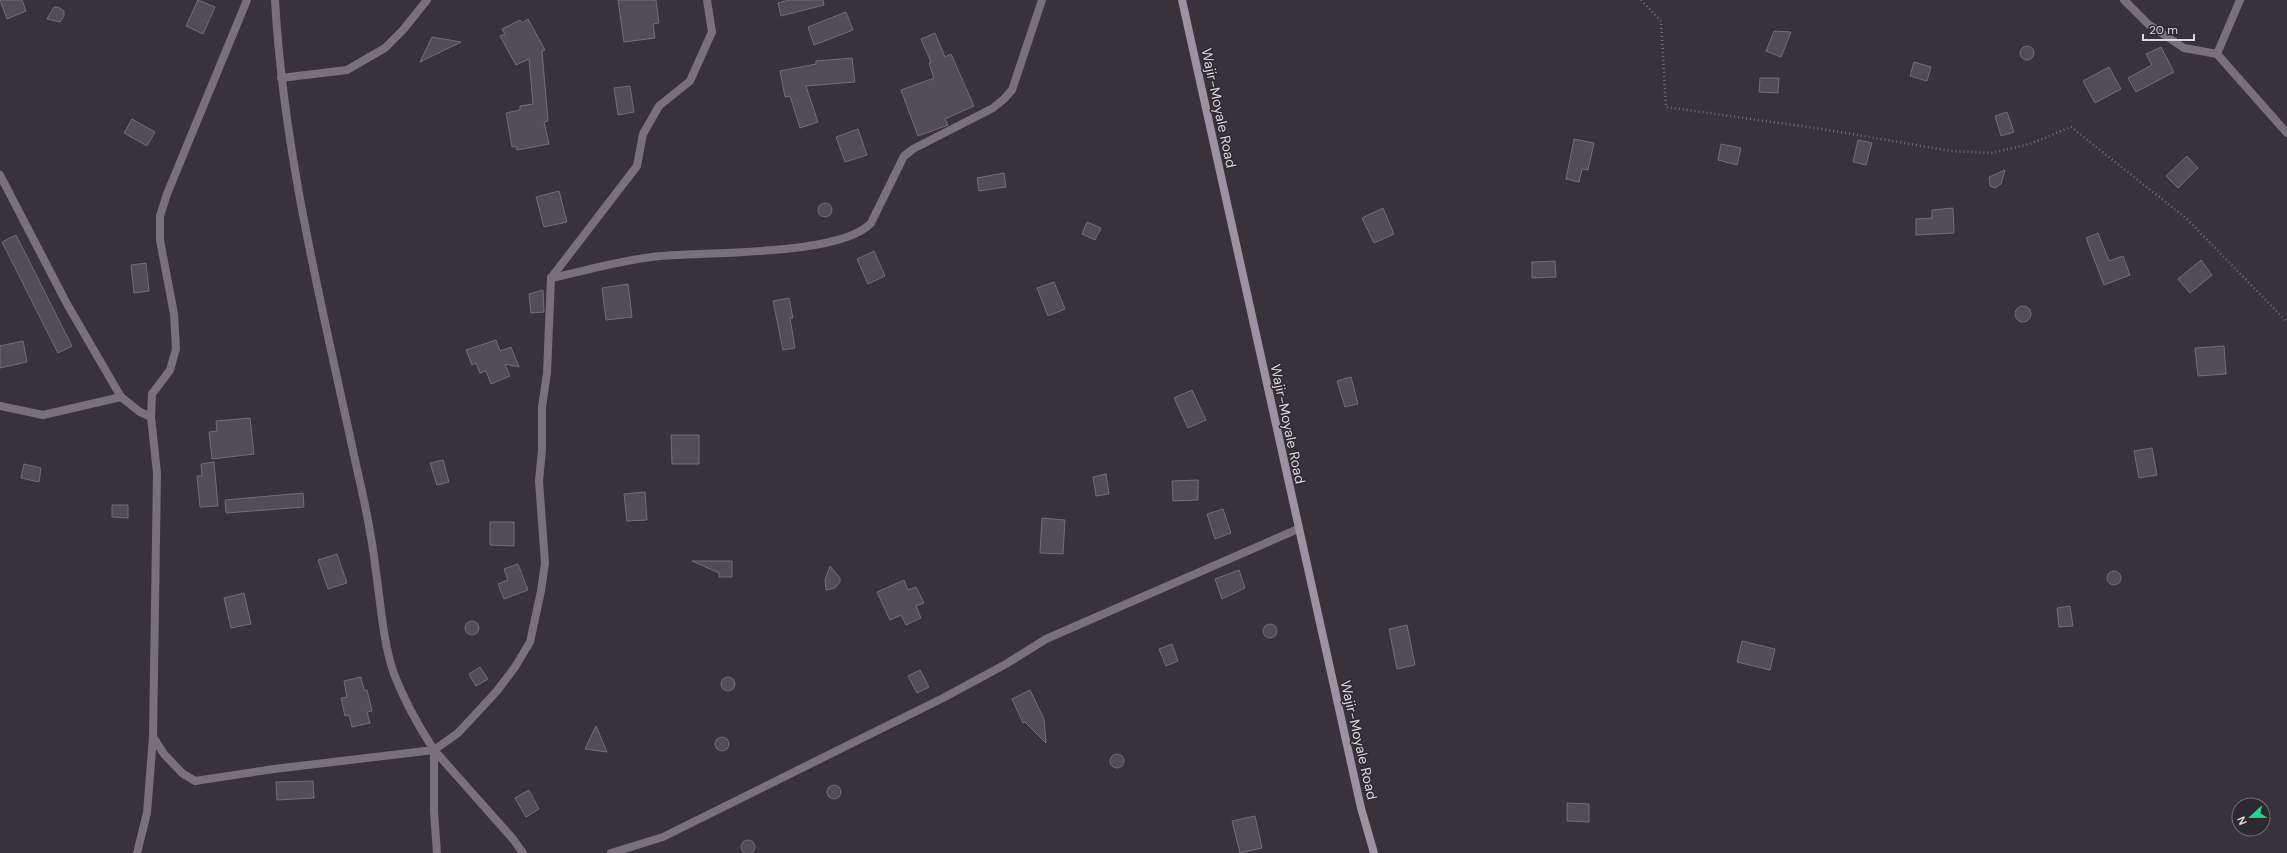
<svg xmlns="http://www.w3.org/2000/svg" width="2287" height="853" font-family="'DM Sans',sans-serif">
<style>
.building{fill:#524d54;stroke:#736d75}
.lines{fill:none;stroke-linecap:round;stroke-linejoin:round}
.path{stroke:#726d74;stroke-width:2.5;stroke-dasharray:1 3;stroke-linecap:butt}
.street{stroke:#78717c;stroke-width:8}
.secondary{stroke:#9d92a3;stroke-width:8}
.labels{text-anchor:middle;stroke-width:3;stroke-linejoin:round;paint-order:stroke}
.street-label{font-size:14px;fill:#dcd9de;stroke:#2e2931}
</style>
<rect width="100%" height="100%" fill="#38333b"/>
<g class="building">
<path d="M0 0H22L26 11 7 19Z"/>
<path d="M198 0 215 7 203 34 186 26Z"/>
<path d="M618 0H656L659 23 653 24 655 38 624 42Z"/>
<path d="M789 0H823L824 5 781 16 778 3Z"/>
<path d="M54 7H58L64 11V16L60 22 47 19Z"/>
<path d="M846 12 853 30 814 45 808 27Z"/>
<path d="M528 19 545 50 542 51 548 121 544 122 549 144 517 150 516 146 512 147 506 113 520 110V106L533 104 529 59 516 65 500 36 505 34 502 29 520 20 522 23Z"/>
<path d="M1774 31 1791 32 1781 57 1766 51Z"/>
<path d="M935 33 945 57 951 54 974 106 945 119 948 125 918 136 901 90 934 78 929 63 931 62 921 39Z"/>
<path d="M432 37 461 42 420 62Z"/>
<circle cx="2027" cy="53" r="7"/>
<path d="M2161 47 2174 72 2136 92 2128 78 2152 65 2146 54Z"/>
<path d="M852 58 855 82 806 86 818 122 800 128 790 96 785 97 780 71 816 64V61Z"/>
<path d="M1914 62 1931 67 1927 81 1910 76Z"/>
<path d="M2109 67 2121 89 2095 103 2083 81Z"/>
<path d="M1760 78H1779L1778 93 1759 92Z"/>
<path d="M630 86 634 112 618 115 614 88Z"/>
<path d="M2007 112 2014 132 2001 136 1995 116Z"/>
<path d="M132 119 155 132 147 146 124 133Z"/>
<path d="M858 129 867 155 845 162 836 137Z"/>
<path d="M1574 139 1594 143 1588 170 1582 169 1579 182 1566 179Z"/>
<path d="M1858 140 1872 143 1866 165 1853 162Z"/>
<path d="M1721 144 1741 148 1737 165 1718 160Z"/>
<path d="M2187 156 2198 168 2178 188 2166 176Z"/>
<path d="M2005 170 2001 184 1995 188 1990 186 1989 177Z"/>
<path d="M1004 173 1006 187 979 191 977 178Z"/>
<path d="M559 191 567 222 544 227 536 197Z"/>
<circle cx="825" cy="210" r="7"/>
<path d="M1383 208 1394 234 1374 243 1362 218Z"/>
<path d="M1953 208 1954 233 1916 235V219L1932 218V210Z"/>
<path d="M1087 222 1101 228 1095 240 1082 234Z"/>
<path d="M2098 233 2109 261 2123 256 2130 275 2104 285 2086 238Z"/>
<path d="M16 235 72 346 58 353 2 242Z"/>
<path d="M874 251 885 276 868 284 857 259Z"/>
<path d="M2201 260 2212 275 2190 293 2178 279Z"/>
<path d="M1555 261 1556 277 1532 278V262Z"/>
<path d="M146 263 149 291 134 293 131 265Z"/>
<path d="M1054 282 1065 309 1048 316 1037 288Z"/>
<path d="M628 284 632 317 606 320 602 288Z"/>
<path d="M543 290 544 312 531 313 529 294Z"/>
<path d="M789 298 793 318H790L795 348 783 350 773 301Z"/>
<circle cx="2023" cy="314" r="8"/>
<path d="M496 340 500 351 511 347 519 367 505 364 510 376 491 384 486 371 480 373 476 363 472 365 466 350Z"/>
<path d="M23 341 27 362 0 368V346Z"/>
<path d="M2224 346 2226 374 2198 376 2195 348Z"/>
<path d="M1351 377 1358 404 1345 407 1337 381Z"/>
<path d="M1192 390 1206 420 1188 428 1174 398Z"/>
<path d="M250 418 254 454 212 459 209 432 217 431 216 421Z"/>
<path d="M671 435H699V464H672Z"/>
<path d="M2152 448 2157 475 2139 478 2134 451Z"/>
<path d="M443 460 449 482 437 485 430 463Z"/>
<path d="M214 462 218 506 200 507 197 476H202L201 464Z"/>
<path d="M24 464 41 468 39 482 21 478Z"/>
<path d="M1106 474 1109 494 1096 496 1093 477Z"/>
<path d="M1198 480V500L1173 501 1172 481Z"/>
<path d="M645 492 647 520 627 521 624 494Z"/>
<path d="M303 493 304 507 226 513 225 500Z"/>
<path d="M112 505H128V518L112 517Z"/>
<path d="M1223 509 1231 533 1215 539 1207 514Z"/>
<path d="M1042 518 1065 520 1063 554 1040 553Z"/>
<path d="M490 522H514V546L490 545Z"/>
<path d="M337 554 347 583 328 589 318 560Z"/>
<path d="M692 561H732V577H719V573Z"/>
<path d="M518 564 528 590 504 599 498 584 508 580 504 569Z"/>
<path d="M830 566 840 578V582L835 588 826 590 825 580Z"/>
<path d="M1239 570 1245 588 1222 599 1215 579Z"/>
<circle cx="2114" cy="578" r="7"/>
<path d="M904 580 908 590 916 587 924 603 916 606 921 618 906 625 901 615 890 620 877 592Z"/>
<path d="M244 593 251 624 231 628 224 598Z"/>
<path d="M2070 606 2073 626 2059 627 2057 608Z"/>
<circle cx="472" cy="628" r="7"/>
<circle cx="1270" cy="631" r="7"/>
<path d="M1407 625 1415 665 1397 669 1389 629Z"/>
<path d="M1742 641 1775 649 1770 670 1737 662Z"/>
<path d="M1172 644 1178 661 1166 666 1159 649Z"/>
<path d="M480 667 488 679 476 686 469 674Z"/>
<path d="M920 670 929 687 917 693 908 676Z"/>
<path d="M361 677 364 690H367L372 711 367 712 370 723 352 727 349 715 345 716 341 698 347 697 344 681Z"/>
<circle cx="728" cy="684" r="7"/>
<path d="M1030 690 1044 719 1046 743 1025 722 1023 723 1012 699Z"/>
<path d="M596 726 607 752 585 749Z"/>
<circle cx="722" cy="744" r="7"/>
<circle cx="1117" cy="761" r="7"/>
<path d="M313 781 314 798 277 800 276 782Z"/>
<circle cx="834" cy="792" r="7"/>
<path d="M529 790 539 809 526 817 515 798Z"/>
<path d="M1567 803 1589 804V822L1567 821Z"/>
<path d="M1255 816 1262 848 1240 853 1232 821Z"/>
<circle cx="748" cy="847" r="7"/>
</g>
<g class="lines">
<path class="path" d="M1641 0 1661 21 1666 107 1822 129 1951 151 1991 153 2030 144 2071 127 2187 219 2287 322"/>
<g class="street">
<path d="M275 0C284 159 324 314 357 469 365 503 372 537 376 572 381 606 383 642 394 674 404 700 419 727 434 750L513 839 523 853"/>
<path d="M2124 0 2148 24 2184 48 2217 54 2287 133"/>
<path d="M2217 54 2240 0"/>
<path d="M281 78 347 70 385 48 403 30 427 0"/>
<path d="M0 175 67 304 121 397 140 412 151 417 157 473 153 737 147 813 137 853"/>
<path d="M551 278C584 271 618 261 652 257 700 251 840 257 871 223L904 156 913 149 993 108 1004 99 1012 90 1042 0"/>
<path d="M0 406 43 415 121 397"/>
<path d="M151 417 152 394 170 370 176 349 174 314 160 240V216L167 194 247 0"/>
<path d="M153 737 164 754 182 773 195 781 274 769 434 750 458 733 497 691 515 667 530 642 541 591 545 563 539 481 542 450V407L547 373 551 278 637 166 643 134 659 106 690 81 712 32 707 0"/>
<path d="M434 750V812L437 853"/>
<path d="M611 853 663 837 943 698 1006 664 1046 639 1298 529"/>
</g>
<path class="secondary" d="M1182 0 1361 808 1374 853"/>
</g>
<g class="labels">
<g class="street-label">
<text transform="translate(1219 108) rotate(78)" y="5">Wajir-Moyale Road</text>
<text transform="translate(1288 424) rotate(78)" y="5">Wajir-Moyale Road</text>
<text transform="translate(1359 740) rotate(77)" y="5">Wajir-Moyale Road</text>
</g>
</g>
<g transform="translate(2251 817) rotate(248)"><circle r="19" fill="#2e2931" stroke="#746f76"/>
<path d="M0-3L7 15L0 10L-7 15Z" fill="#23d886"/>
<text y="-6" font-size="11" font-weight="bold" text-anchor="middle" fill="#dcd9de">N</text>
</g>
<path d="M2143 34v6h51v-6" fill="none" stroke="#dcd9de" stroke-width="2"/>
<text x="2149" y="34" font-size="12" fill="#dcd9de" stroke="#2e2931" stroke-width="3" paint-order="stroke">20 m</text>
</svg>
